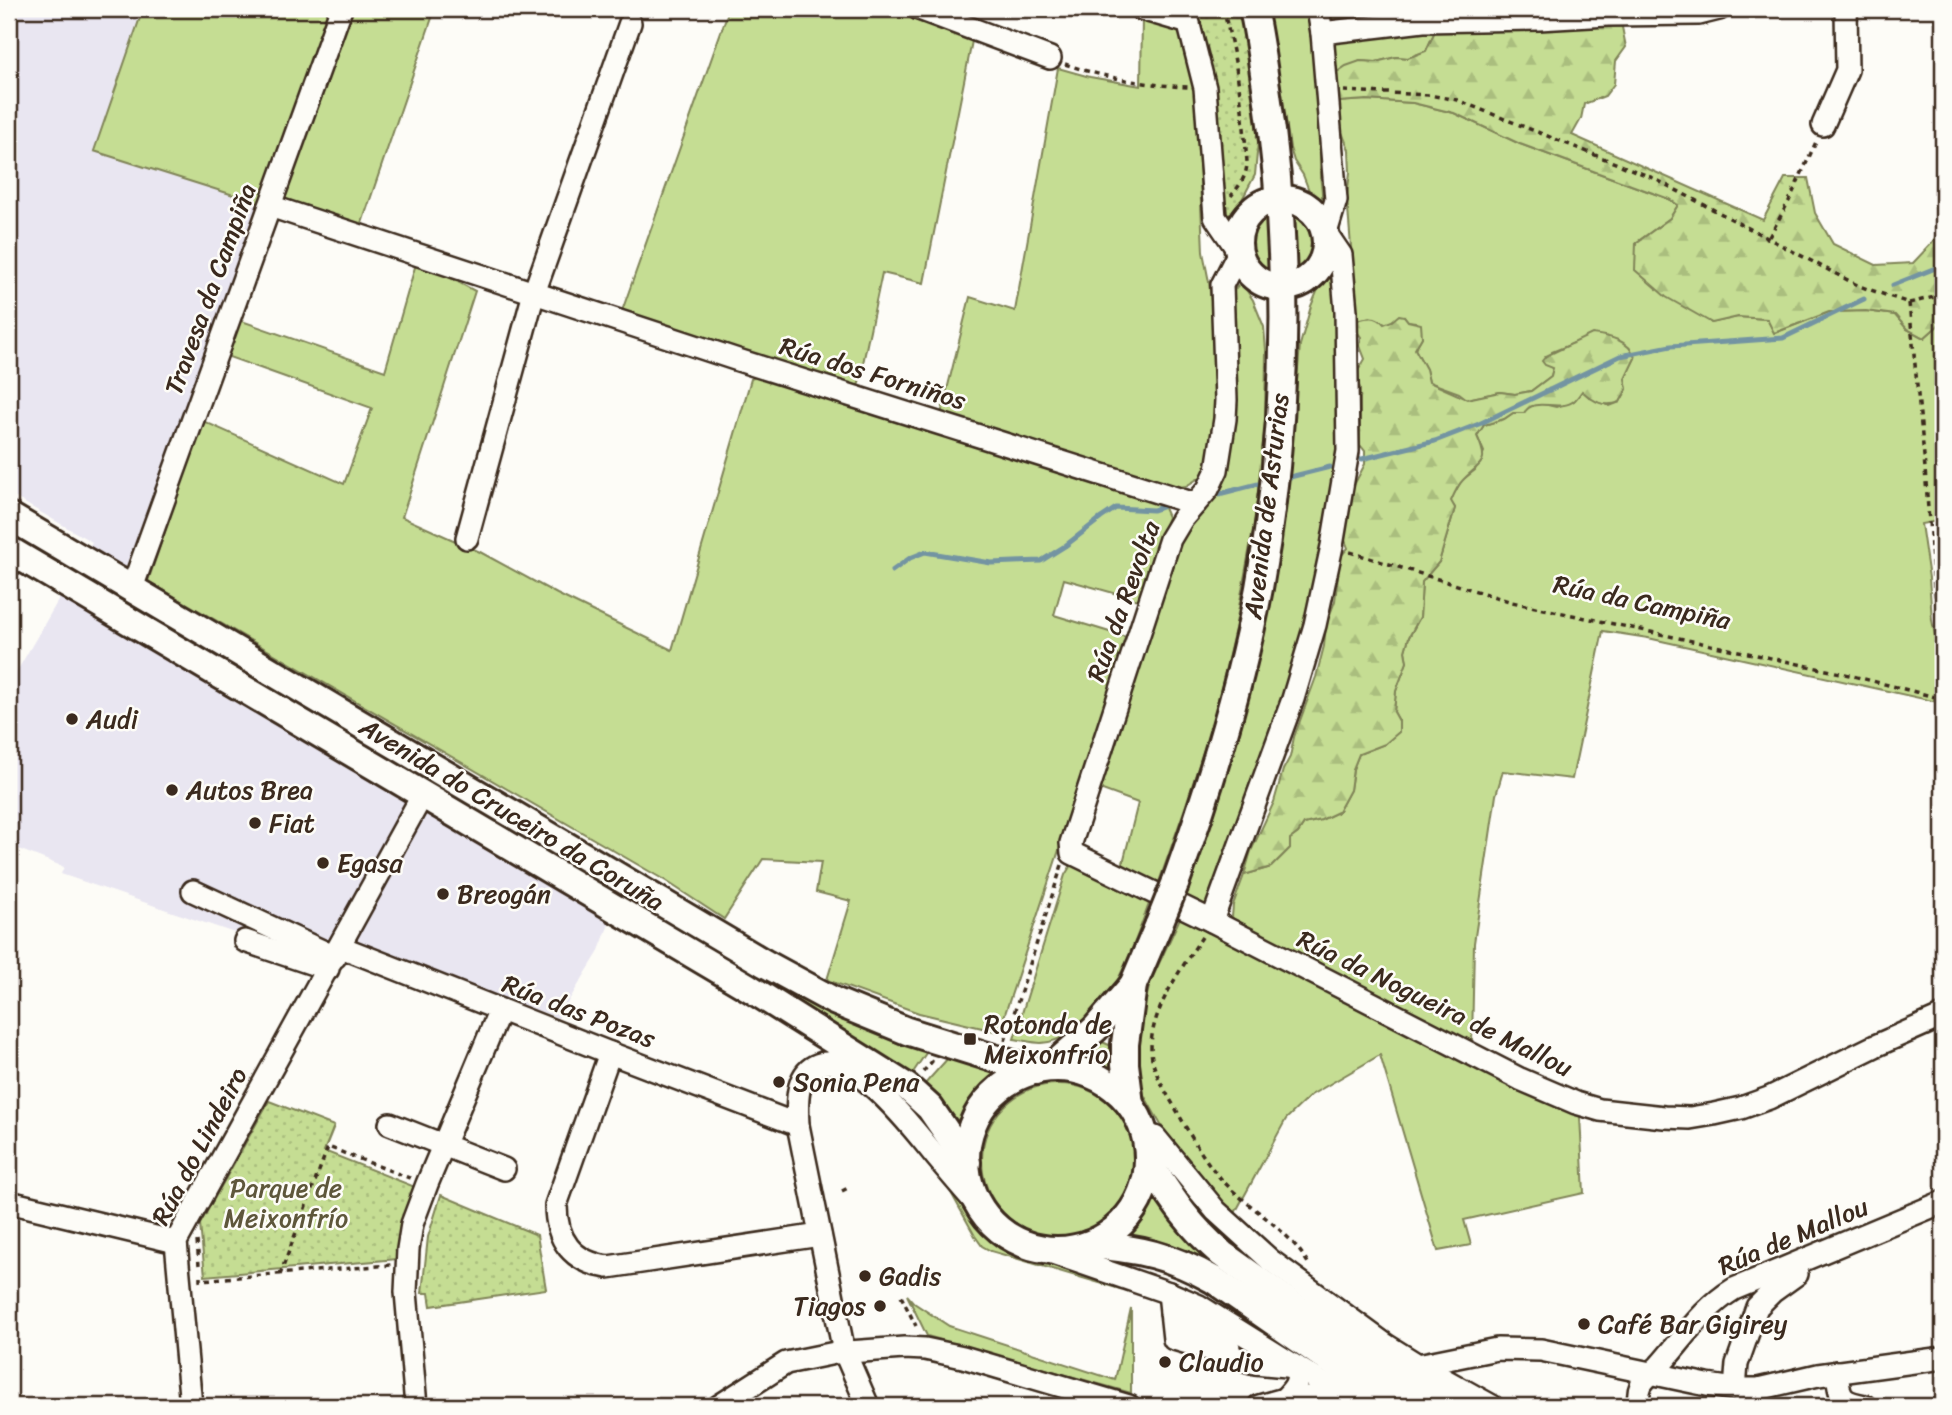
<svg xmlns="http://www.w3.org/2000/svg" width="1952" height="1415" font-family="Sriracha,sans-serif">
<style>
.built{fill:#e9e6f1}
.green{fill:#c5dd93;stroke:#808458;stroke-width:2}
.forest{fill:url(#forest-firs);stroke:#808458;stroke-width:2}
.park{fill:url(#park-dots);stroke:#808458;stroke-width:2}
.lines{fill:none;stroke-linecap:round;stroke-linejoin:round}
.stream{stroke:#7394a2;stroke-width:5}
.minor-casing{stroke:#3b2a1e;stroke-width:26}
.major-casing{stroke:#3b2a1e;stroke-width:32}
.path{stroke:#3b2a1e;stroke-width:3.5;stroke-dasharray:5 5;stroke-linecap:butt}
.minor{stroke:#fdfcf7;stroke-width:21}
.major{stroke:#fdfcf7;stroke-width:26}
.major-bridge-casing{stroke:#3b2a1e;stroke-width:32;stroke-linecap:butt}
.major-bridge{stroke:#fdfcf7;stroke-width:26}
.poi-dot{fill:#3b2a1e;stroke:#fdfcf7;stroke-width:2.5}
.labels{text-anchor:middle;stroke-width:5;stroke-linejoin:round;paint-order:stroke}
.street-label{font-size:26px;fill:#3b2a1e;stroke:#fdfcf7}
.poi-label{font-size:26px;fill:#3b2a1e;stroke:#fdfcf7;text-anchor:start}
.park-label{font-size:26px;fill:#5e573b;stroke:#fdfcf7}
</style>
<defs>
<pattern id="forest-firs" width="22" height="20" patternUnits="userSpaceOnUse" patternTransform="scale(1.75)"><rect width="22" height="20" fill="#c5dd93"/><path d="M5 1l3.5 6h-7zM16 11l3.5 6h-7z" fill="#aabe7e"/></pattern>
<pattern id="park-dots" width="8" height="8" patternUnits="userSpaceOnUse" patternTransform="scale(1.75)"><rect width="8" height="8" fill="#c5dd93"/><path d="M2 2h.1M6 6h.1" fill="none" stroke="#aabe7e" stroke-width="1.8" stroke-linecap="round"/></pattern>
</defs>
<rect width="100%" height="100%" fill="#fdfcf7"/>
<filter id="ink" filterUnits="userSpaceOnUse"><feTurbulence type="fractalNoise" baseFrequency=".0143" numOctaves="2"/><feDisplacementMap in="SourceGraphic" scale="14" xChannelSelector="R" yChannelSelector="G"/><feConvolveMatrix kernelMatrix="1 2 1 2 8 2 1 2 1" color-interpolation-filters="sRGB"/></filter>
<g filter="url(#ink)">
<path class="built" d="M9 9H144L262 204 127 564 101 622 611 919 598 953 558 1018 359 943 324 940 314 960 61 874 64 867 11 846 9 848V685L92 542 9 494Z"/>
<g class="green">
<path d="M143 9H331L262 204 94 151Z"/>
<path d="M351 9H435L360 229 281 204Z"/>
<path d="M729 9H887L973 36 924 283 882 273 858 387 622 311Z"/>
<path d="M1265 9H1311C1313 63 1321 116 1320 170 1320 181 1323 191 1322 202L1313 201 1303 175 1294 161 1290 148 1281 87Z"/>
<path d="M1323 9H1381L1389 10 1391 13 1390 16 1336 21 1328 20Z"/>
<path d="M1142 17 1179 27 1196 80 1203 252 1209 282 1215 340 1216 417 1207 473 1186 486 1172 488 942 416V410L970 297 1015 311 1058 68 1090 77 1141 86Z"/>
<path d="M1436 29 1426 51 1408 58 1396 57 1376 62 1360 61 1330 77 1331 37 1374 32 1397 35Z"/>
<path d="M1367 100 1413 103 1454 113 1520 144 1669 199 1678 205 1670 218 1636 243 1711 323 1738 317 1767 319 1775 333 1829 312 1866 311 1895 315 1907 329 1924 338 1943 321V520L1921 524 1929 578 1932 620 1943 673V696L1937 702 1648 638 1603 631 1572 779 1503 771 1496 795 1474 943 1472 1044 1237 925 1232 917 1233 905 1244 875 1271 867 1290 848V839L1298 833 1304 824 1321 820 1338 812 1350 790 1353 769 1359 754 1385 744 1399 721 1394 712 1396 691 1407 662 1405 651 1409 637 1420 617 1422 581 1439 562 1455 508 1450 501 1461 481 1475 470 1484 452 1477 436 1484 425 1504 419 1513 413 1539 403 1556 407 1574 401 1582 390 1590 398 1610 406 1620 402 1627 389 1624 379 1635 358 1574 343 1552 352 1553 368 1551 376 1531 391 1515 394 1500 392 1467 399 1459 393 1429 382 1426 369 1415 349 1422 337 1415 322 1408 321 1404 316 1384 325 1370 317 1357 320 1347 197 1350 172 1349 150 1338 122 1337 102Z"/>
<path d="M1295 216C1316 228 1320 261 1296 272Z"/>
<path d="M1267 218 1269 274C1249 263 1243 228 1267 218Z"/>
<path d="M417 260 475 291 402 517 480 552 557 594 672 650 751 379 761 374 1161 501 1168 517 1155 550 1142 601 1064 579 1054 615 1129 638 999 1032 919 1013 827 980 851 901 816 892 821 862 763 859 724 919 666 881 148 581 203 421 344 484 372 408 226 356 239 320 385 371Z"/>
<path d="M1326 275H1330L1334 279 1337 286 1339 447 1335 482 1311 598 1274 731 1208 906 1202 908 1185 897 1187 886 1232 756 1272 595 1287 498 1300 345 1311 306 1321 282Z"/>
<path d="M1241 282 1253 300 1264 327 1266 350 1265 424 1255 519 1235 629 1215 715 1186 805 1159 882 1122 867 1138 803 1094 787 1181 535 1221 484 1233 441 1236 350 1233 311 1234 290Z"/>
<path d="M165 622 928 1050 912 1074 814 1012 162 628Z"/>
<path d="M1071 865 1150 901C1131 952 1118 1000 1071 1032 1062 1038 1052 1043 1041 1043 1032 1043 1023 1040 1014 1039L1065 875Z"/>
<path d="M1180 918 1580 1116 1584 1193 1464 1220 1471 1245 1438 1251 1380 1055 1311 1095 1286 1119 1235 1213 1204 1183 1170 1141 1144 1095 1138 1066V1032L1150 983Z"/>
<path d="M1098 1040 1118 1049 1117 1075 1078 1058Z"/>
<path d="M949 1057 1004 1074C987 1089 971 1104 963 1126L924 1085Z"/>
<circle cx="1058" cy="1160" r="76"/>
<path d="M934 1162 986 1226 1013 1246 1117 1279 1120 1289 991 1251 982 1246 975 1236Z"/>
<path d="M1155 1195 1177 1229 1198 1251 1428 1406H1421L1407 1399 1189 1253 1151 1241 1126 1235C1140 1223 1148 1212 1155 1195Z"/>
<path d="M907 1295 914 1303 949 1326 1115 1380 1131 1308V1393L927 1336Z"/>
</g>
<g class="forest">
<path d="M1434 9 1596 10 1622 27 1626 47 1616 61 1614 84 1605 96 1584 104 1581 119 1572 135 1763 220 1785 178H1808L1815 213 1833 244 1876 265 1913 263 1930 245 1943 227V321L1924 338 1907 329 1895 315 1866 311 1829 312 1774 333 1767 319 1738 317 1712 323 1666 297 1635 270 1636 243 1670 218 1678 205 1669 199 1520 144 1454 113 1413 103 1367 100 1337 102 1330 77 1346 66 1360 61 1376 62 1396 57 1408 58 1426 51 1436 29Z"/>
<path d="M1399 315 1404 316 1408 321 1421 324 1422 337 1415 349 1426 369 1429 382 1467 399 1500 392 1515 394 1531 391 1551 376 1553 368 1545 365 1542 361 1546 356 1592 334C1609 336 1630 340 1635 358L1625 379 1627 389 1620 402C1604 408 1594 402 1582 391 1580 394 1578 397 1575 400 1559 414 1535 395 1524 413H1513L1504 419 1484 425 1477 436C1490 465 1481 461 1463 480 1458 485 1454 494 1451 501L1455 508 1439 562 1422 582 1420 617 1409 637 1405 651 1407 662 1396 691 1394 712 1399 721V732L1385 744 1359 754 1353 769 1350 790 1338 812 1321 820 1304 824 1298 833 1290 839V848L1271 867 1244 875 1251 851 1274 802 1283 770 1290 757 1294 737 1316 677 1324 646 1326 625 1335 601 1340 557 1348 548 1343 535 1345 495 1353 487 1365 464V451L1360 445V388L1355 376 1365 359 1360 346 1361 337 1356 330 1357 320C1368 317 1376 315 1384 324L1392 321Z"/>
</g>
<g class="park">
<path d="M1195 9H1238L1246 43 1258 142 1255 175 1229 224 1224 221Z"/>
<path d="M269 1101 334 1126 324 1151 415 1187 405 1216 397 1259 205 1276 200 1224Z"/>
<path d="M441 1195 537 1235 546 1289 431 1306 429 1293H422L428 1237Z"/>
</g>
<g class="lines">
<g class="stream">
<path d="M1893 285 1943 265"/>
<path d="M1362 459 1435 441 1479 424 1620 356 1671 346 1783 338 1864 299"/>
<path d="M1290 477 1330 467"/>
<path d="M1211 496 1258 484"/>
<path d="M892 571 910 558 925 552 991 563 1041 561 1065 546 1101 518 1116 508 1153 510 1162 507"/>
</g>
<defs>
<g id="minor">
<path d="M919 9 1050 58"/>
<path d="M1141 9 1189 23"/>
<path d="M1185 9 1205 88 1215 217 1239 252 1222 285 1226 400 1225 419 1217 470 1208 489 1182 519 1170 539 1071 843 1072 853 1212 921 1520 1079 1576 1103 1600 1110 1664 1117 1690 1118 1714 1114 1741 1108 1769 1098 1875 1046 1943 1016"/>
<path d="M1322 33 1423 21 1539 19 1608 15 1699 14 1719 9"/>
<path d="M1823 125 1847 70 1846 9"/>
<path d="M270 206 738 360 1195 504"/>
<path d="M467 538 534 293 630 23"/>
<path d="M132 588 341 9"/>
<path d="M193 891 335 957"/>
<path d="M1212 921 1293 699 1315 625 1332 546 1348 451 1346 311 1341 255 1326 233 1336 200 1322 33 1318 9"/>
<path d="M245 941 328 969"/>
<path d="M341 947 610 1053 798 1125"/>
<path d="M610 1053 556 1205C556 1240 572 1262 608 1267L820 1235"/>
<path d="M390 1124 504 1169"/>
<path d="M1144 1133 1155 1137 1216 1211 1270 1260 1386 1345 1418 1365 1492 1406"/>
<path d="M9 1202 176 1242"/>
<path d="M1038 1248 1169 1293 1199 1306 1359 1406"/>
<path d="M1169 1293 1174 1339 1255 1363 1297 1367C1299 1384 1295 1387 1284 1399"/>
<path d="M1171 1312 1229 1347"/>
<path d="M1418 1365 1497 1349 1541 1350 1707 1385 1735 1389H1758L1818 1375 1943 1358"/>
<path d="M1837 1372C1840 1397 1839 1401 1865 1406"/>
<path d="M1735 1389 1737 1364 1757 1307 1772 1292 1797 1274"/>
<path d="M191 1406 176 1242 422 796"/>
<path d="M416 1406 406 1292 408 1249 412 1224 427 1184 500 1010"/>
<path d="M719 1406 786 1363 835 1353 904 1348 925 1349 963 1357 1129 1406"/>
<path d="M868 1406 845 1353 842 1342 798 1125C797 1106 795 1076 815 1066 853 1046 917 1134 938 1159 953 1177 968 1195 984 1212"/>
<path d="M1259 1406 1284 1399 1341 1394"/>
<path d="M1640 1406C1638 1399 1638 1392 1641 1385 1645 1377 1655 1371 1660 1365 1684 1338 1703 1308 1734 1289L1943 1202"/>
</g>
<g id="major">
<circle cx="1282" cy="243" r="44"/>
<path d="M9 516 764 963 834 1001 907 1031 1035 1071"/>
<path d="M9 550 748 987 907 1087 930 1108 967 1162"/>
<path d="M1175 884C1210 787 1240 689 1259 588 1289 423 1291 253 1266 87 1262 61 1259 35 1253 9"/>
<path d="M1050 1068 1095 1029 1133 985"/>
<circle cx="1057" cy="1159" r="91"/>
<path d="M1130 1104 1125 1064V1044L1133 985 1159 924"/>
<path d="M1148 1162C1172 1199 1188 1225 1222 1254L1376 1365 1447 1406"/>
<path d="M1088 1245C1138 1248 1171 1256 1214 1280L1345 1371 1399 1406"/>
</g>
</defs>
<use href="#minor" class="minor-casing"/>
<use href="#major" class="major-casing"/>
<g class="path">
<path d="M1223 9C1237 59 1243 110 1247 162 1247 176 1240 185 1231 196"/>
<path d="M1065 64C1105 78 1146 85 1188 87"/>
<path d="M1344 91 1429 95 1457 100 1653 178 1859 286 1909 303 1943 295"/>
<path d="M1769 237 1789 201 1816 142"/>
<path d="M1909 303 1924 456 1934 587 1943 645"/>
<path d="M1350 552 1512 602 1845 674 1943 699"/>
<path d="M1202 937C1180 971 1142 1021 1153 1063 1158 1080 1168 1096 1177 1111 1190 1135 1205 1162 1224 1182 1251 1210 1288 1229 1308 1263"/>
<path d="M1005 1041 1062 865"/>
<path d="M923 1072 934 1059"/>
<path d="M842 1191 850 1187"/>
<path d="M197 1241 199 1265"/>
<path d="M280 1275 328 1147 412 1179"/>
<path d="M200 1276V1280L391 1265"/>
<path d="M901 1296 916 1326"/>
</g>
<use href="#minor" class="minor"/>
<use href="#major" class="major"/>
<defs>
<path id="major-bridge" d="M1159 924 1175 884"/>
</defs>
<use href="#major-bridge" class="major-bridge-casing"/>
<use href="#major-bridge" class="major-bridge"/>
</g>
</g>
<g class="poi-dot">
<circle cx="72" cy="719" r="7"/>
<circle cx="172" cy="790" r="7"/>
<circle cx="255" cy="823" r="7"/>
<circle cx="323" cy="863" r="7"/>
<circle cx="443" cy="894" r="7"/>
<rect x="963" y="1032" width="14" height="14" rx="3.5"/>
<circle cx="779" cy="1082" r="7"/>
<circle cx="865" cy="1276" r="7"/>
<circle cx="880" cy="1306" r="7"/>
<circle cx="1584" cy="1324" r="7"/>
<circle cx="1165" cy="1362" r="7"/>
</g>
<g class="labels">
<g class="street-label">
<text transform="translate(210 289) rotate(-70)" y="9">Travesa da Campiña</text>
<text transform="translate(873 373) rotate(17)" y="9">Rúa dos Forniños</text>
<text transform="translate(1266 506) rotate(-83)" y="9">Avenida de Asturias</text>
<text transform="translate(1123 601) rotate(-70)" y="9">Rúa da Revolta</text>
<text transform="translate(1642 602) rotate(12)" y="9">Rúa da Campiña</text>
<text transform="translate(512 814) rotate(31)" y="9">Avenida do Cruceiro da Coruña</text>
<text transform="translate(1435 1003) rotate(26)" y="9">Rúa da Nogueira de Mallou</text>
<text transform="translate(579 1011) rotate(21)" y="9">Rúa das Pozas</text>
<text transform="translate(199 1146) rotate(-62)" y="9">Rúa do Lindeiro</text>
<text transform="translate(1793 1236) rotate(-23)" y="9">Rúa de Mallou</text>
</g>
<g class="poi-label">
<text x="86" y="728">Audi</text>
<text x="186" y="799">Autos Brea</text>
<text x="269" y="832">Fiat</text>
<text x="337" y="872">Egasa</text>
<text x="457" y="903">Breogán</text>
<text x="984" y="1033">Rotonda de<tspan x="984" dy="30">Meixonfrío</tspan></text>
<text x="793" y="1091">Sonia Pena</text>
<text x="879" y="1285">Gadis</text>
<text x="866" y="1315" text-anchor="end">Tiagos</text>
<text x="1598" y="1333">Café Bar Gigirey</text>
<text x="1179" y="1371">Claudio</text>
</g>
<g class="park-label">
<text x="286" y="1197">Parque de<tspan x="286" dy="30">Meixonfrío</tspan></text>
</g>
</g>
<rect width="1952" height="1415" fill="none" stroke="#fdfcf7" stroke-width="35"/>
<rect x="18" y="18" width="1917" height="1380" fill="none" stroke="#3b2a1e" stroke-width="2.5" filter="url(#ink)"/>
</svg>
